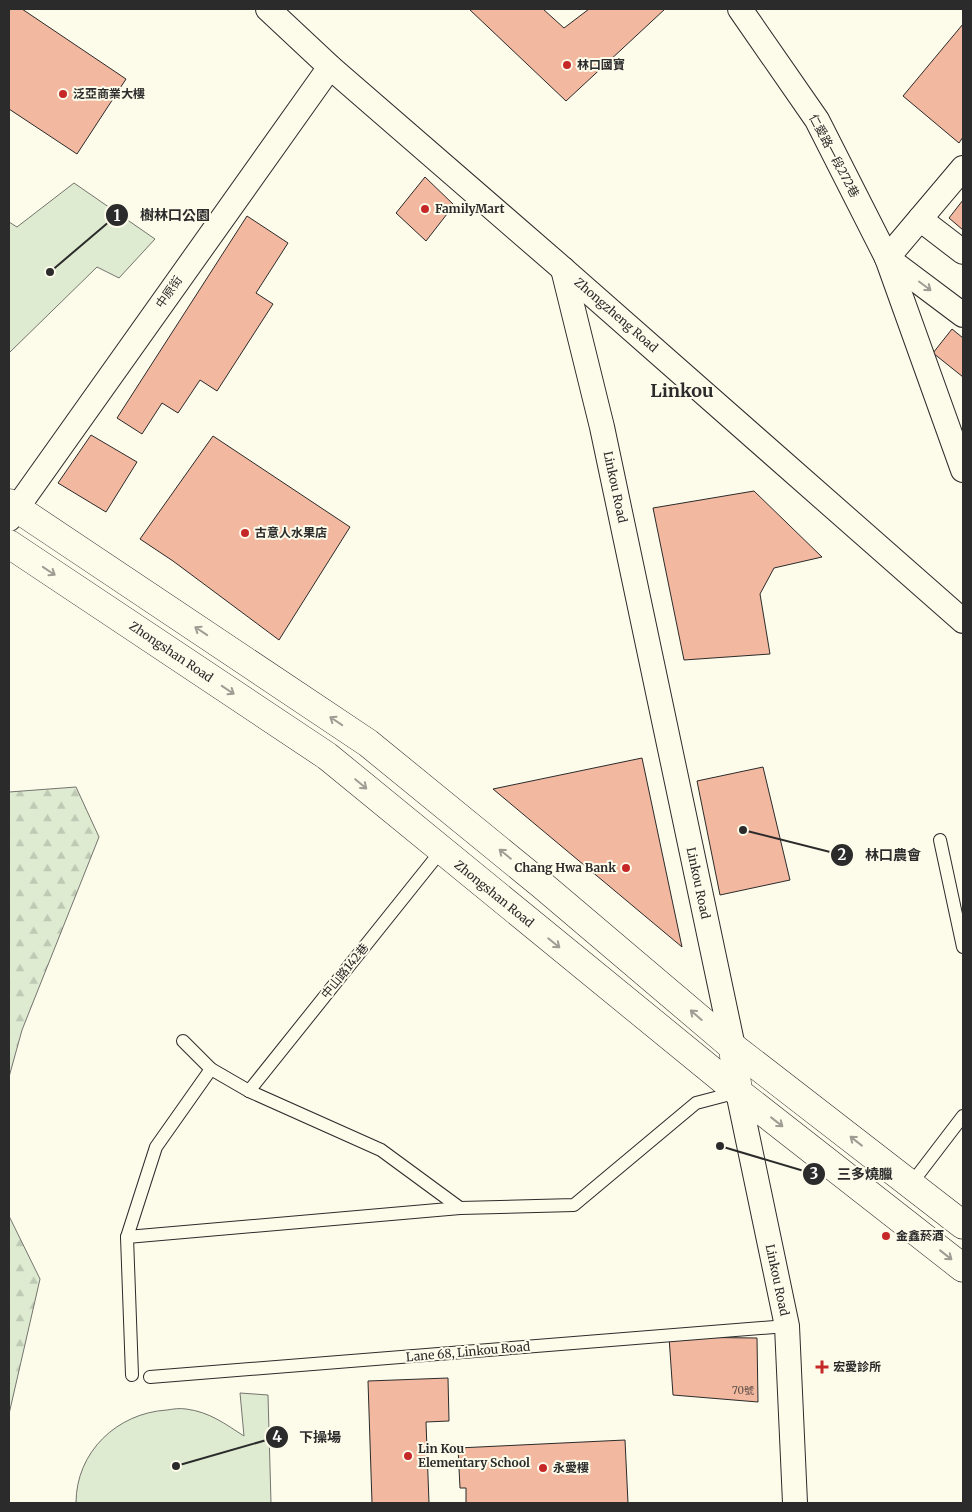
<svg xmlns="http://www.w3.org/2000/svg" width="972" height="1512" font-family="Merriweather,'Noto Sans TC',serif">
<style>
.green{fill:#deebd1;stroke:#74746e}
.forest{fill:url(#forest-firs);stroke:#74746e}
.building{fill:#f2b8a0;stroke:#2b2b2b}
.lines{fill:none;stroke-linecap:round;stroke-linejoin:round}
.service-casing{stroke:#2b2b2b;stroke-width:14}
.minor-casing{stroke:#2b2b2b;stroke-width:26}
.tertiary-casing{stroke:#2b2b2b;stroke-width:29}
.secondary-casing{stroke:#2b2b2b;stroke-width:29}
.service{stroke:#fdfbea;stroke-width:12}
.minor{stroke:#fdfbea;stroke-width:24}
.tertiary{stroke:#fdfbea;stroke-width:28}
.secondary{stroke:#fdfbea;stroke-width:28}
.oneway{stroke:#9e9d94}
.poi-dot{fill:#c62828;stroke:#fdfbea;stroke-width:2}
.labels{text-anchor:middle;stroke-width:4;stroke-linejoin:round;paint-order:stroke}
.number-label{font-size:10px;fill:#5d4e48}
.poi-label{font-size:12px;font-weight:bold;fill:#2b2b2b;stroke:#fdfbea;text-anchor:start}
.street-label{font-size:12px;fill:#2b2b2b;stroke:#fdfbea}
.district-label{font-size:18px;font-weight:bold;fill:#2b2b2b;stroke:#fdfbea}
.leader{fill:none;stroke:#2b2b2b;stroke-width:2}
.callout-dot{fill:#2b2b2b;stroke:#fdfbea;stroke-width:2}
.mark-label{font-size:15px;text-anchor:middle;font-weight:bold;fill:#fff}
.callout-label{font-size:14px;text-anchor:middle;font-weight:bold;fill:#2b2b2b;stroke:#fdfbea;stroke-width:4;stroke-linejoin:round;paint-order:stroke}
</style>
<defs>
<pattern id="forest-firs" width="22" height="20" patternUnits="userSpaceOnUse" patternTransform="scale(1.25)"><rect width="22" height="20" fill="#deebd1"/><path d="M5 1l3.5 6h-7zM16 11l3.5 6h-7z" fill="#bfcab4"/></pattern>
</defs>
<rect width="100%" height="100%" fill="#fdfbea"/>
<g class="green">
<path d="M74 183 155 239 119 278 97 267 9 353V222L17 227Z"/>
<path d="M240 1393 268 1395 271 1503H76C76 1452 117 1413 167 1410 173 1409 180 1408 186 1409 210 1412 225 1424 244 1436Z"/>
</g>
<g class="forest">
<path d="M76 787 99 837 22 1030 9 1077V792Z"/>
<path d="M9 1216 40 1279 9 1414Z"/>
</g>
<g class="building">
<path d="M9 9H22L126 79 77 154 9 109Z"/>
<path d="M469 9H543L564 28 589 9H665L566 101Z"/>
<path d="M963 24V137L959 143 903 96Z"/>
<path d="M425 177 454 205 426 241 396 213Z"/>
<path d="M963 200V230L949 218Z"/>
<path d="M247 216 288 243 256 293 273 304 217 391 200 380 178 413 162 403 142 434 117 418Z"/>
<path d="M952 329 963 338V377L933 353Z"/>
<path d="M91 435 137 462 106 512 58 483Z"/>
<path d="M213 436 350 527 279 640 173 561 140 539Z"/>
<path d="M754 491 822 557 774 568 760 594 770 654 684 660 653 508Z"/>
<path d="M642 758 682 947 493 789Z"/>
<path d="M763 767 790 880 720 895 697 781Z"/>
<path d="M669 1337 757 1338 758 1402 673 1395Z"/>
<path d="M448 1378 449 1421 426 1422 429 1503H372L368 1381Z"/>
<path d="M625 1440 628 1503H466V1488H460L458 1448Z"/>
</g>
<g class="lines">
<defs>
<g id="service">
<path d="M940 840 963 947"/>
<path d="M183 1041 211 1069 249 1091 381 1150 460 1208"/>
<path d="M249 1091 441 851"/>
<path d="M911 1184 963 1116"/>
<path d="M127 1237 460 1208 574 1205 696 1103 738 1092"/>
<path d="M132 1375 127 1237 156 1147 211 1069"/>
<path d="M150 1377 787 1326"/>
</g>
<g id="minor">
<path d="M268 9 330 67 563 269 963 621"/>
<path d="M740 9 817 120 887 258 963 470"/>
<path d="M920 219 963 252"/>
<path d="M887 258 963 168"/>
<path d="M887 258 963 315"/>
<path d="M563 269 602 427 733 1047"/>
<path d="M9 519 330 67"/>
<path d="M738 1092 787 1326 795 1503"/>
</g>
<path id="tertiary" d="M733 1047 738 1092"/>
<g id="secondary">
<path d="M9 503 368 743 542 885 733 1047 963 1225"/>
<path d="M9 544 327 756 738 1092 963 1268"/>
</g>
</defs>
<use href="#service" class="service-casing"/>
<use href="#minor" class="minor-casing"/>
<use href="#tertiary" class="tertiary-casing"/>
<use href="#secondary" class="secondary-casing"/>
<use href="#service" class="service"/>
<use href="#minor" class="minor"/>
<use href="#tertiary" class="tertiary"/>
<use href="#secondary" class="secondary"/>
</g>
<defs><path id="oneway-shaft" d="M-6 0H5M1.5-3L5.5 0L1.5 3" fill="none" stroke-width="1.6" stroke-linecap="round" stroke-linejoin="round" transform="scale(1.25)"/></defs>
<g class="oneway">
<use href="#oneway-shaft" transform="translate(925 286) rotate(37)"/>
<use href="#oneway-shaft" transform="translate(49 571) rotate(34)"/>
<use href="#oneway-shaft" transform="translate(201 631) rotate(-146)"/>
<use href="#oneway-shaft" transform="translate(228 690) rotate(34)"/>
<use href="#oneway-shaft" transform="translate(336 721) rotate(-146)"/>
<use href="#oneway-shaft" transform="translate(361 784) rotate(40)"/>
<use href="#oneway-shaft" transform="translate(505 854) rotate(-141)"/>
<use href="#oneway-shaft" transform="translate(554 943) rotate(39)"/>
<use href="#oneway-shaft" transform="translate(696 1015) rotate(-139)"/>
<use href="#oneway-shaft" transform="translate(777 1122) rotate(38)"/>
<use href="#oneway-shaft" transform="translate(856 1141) rotate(-142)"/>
<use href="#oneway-shaft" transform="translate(946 1255) rotate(38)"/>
</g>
<g class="poi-dot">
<circle cx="567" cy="65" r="5"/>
<circle cx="63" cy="94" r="5"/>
<circle cx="425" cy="209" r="5"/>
<circle cx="245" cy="533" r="5"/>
<circle cx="626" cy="868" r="5"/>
<circle cx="886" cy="1236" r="5"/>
<path d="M819.5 1359.5h5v5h5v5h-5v5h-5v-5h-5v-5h5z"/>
<circle cx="408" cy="1456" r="5"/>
<circle cx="543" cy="1468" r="5"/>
</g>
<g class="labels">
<g class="number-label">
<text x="743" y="1394">70號</text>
</g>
<g class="poi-label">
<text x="577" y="69">林口國寶</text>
<text x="73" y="98">泛亞商業大樓</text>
<text x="435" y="213">FamilyMart</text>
<text x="255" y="537">古意人水果店</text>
<text x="616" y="872" text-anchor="end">Chang Hwa Bank</text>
<text x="896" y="1240">金鑫菸酒</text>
<text x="833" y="1371">宏愛診所</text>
<text x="418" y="1453">Lin Kou<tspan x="418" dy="14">Elementary School</tspan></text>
<text x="553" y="1472">永愛樓</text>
</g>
<g class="street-label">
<text transform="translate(834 156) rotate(62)" y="4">仁愛路一段272巷</text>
<text transform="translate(169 292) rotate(-55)" y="4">中原街</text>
<text transform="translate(616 315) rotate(41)" y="4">Zhongzheng Road</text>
<text transform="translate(615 487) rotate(78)" y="4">Linkou Road</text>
<text transform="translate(171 652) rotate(34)" y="4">Zhongshan Road</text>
<text transform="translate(698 883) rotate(78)" y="4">Linkou Road</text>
<text transform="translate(494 894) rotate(39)" y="4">Zhongshan Road</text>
<text transform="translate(345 971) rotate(-51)" y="4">中山路142巷</text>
<text transform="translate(777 1280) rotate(78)" y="4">Linkou Road</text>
<text transform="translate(468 1352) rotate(-5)" y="4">Lane 68, Linkou Road</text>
</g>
<g class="district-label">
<text x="682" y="397">Linkou</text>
</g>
</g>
<path class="leader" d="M50 272L117 215M743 830L842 855M720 1146L814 1174M176 1466L277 1437"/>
<g class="callout-dot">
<circle cx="50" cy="272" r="5"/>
<circle cx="743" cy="830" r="5"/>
<circle cx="720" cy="1146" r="5"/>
<circle cx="176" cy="1466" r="5"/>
<circle cx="117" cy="215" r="12"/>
<circle cx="842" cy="855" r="12"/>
<circle cx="814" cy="1174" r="12"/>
<circle cx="277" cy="1437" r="12"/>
</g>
<g class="mark-label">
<text x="117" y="221">1</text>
<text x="842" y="860">2</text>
<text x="814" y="1179">3</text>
<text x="277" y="1442">4</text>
</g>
<g class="callout-label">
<text x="175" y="220">樹林口公園</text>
<text x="893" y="860">林口農會</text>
<text x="865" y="1179">三多燒臘</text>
<text x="320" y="1442">下操場</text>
</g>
<rect width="972" height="1512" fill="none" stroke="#2b2b2b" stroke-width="20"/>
</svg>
